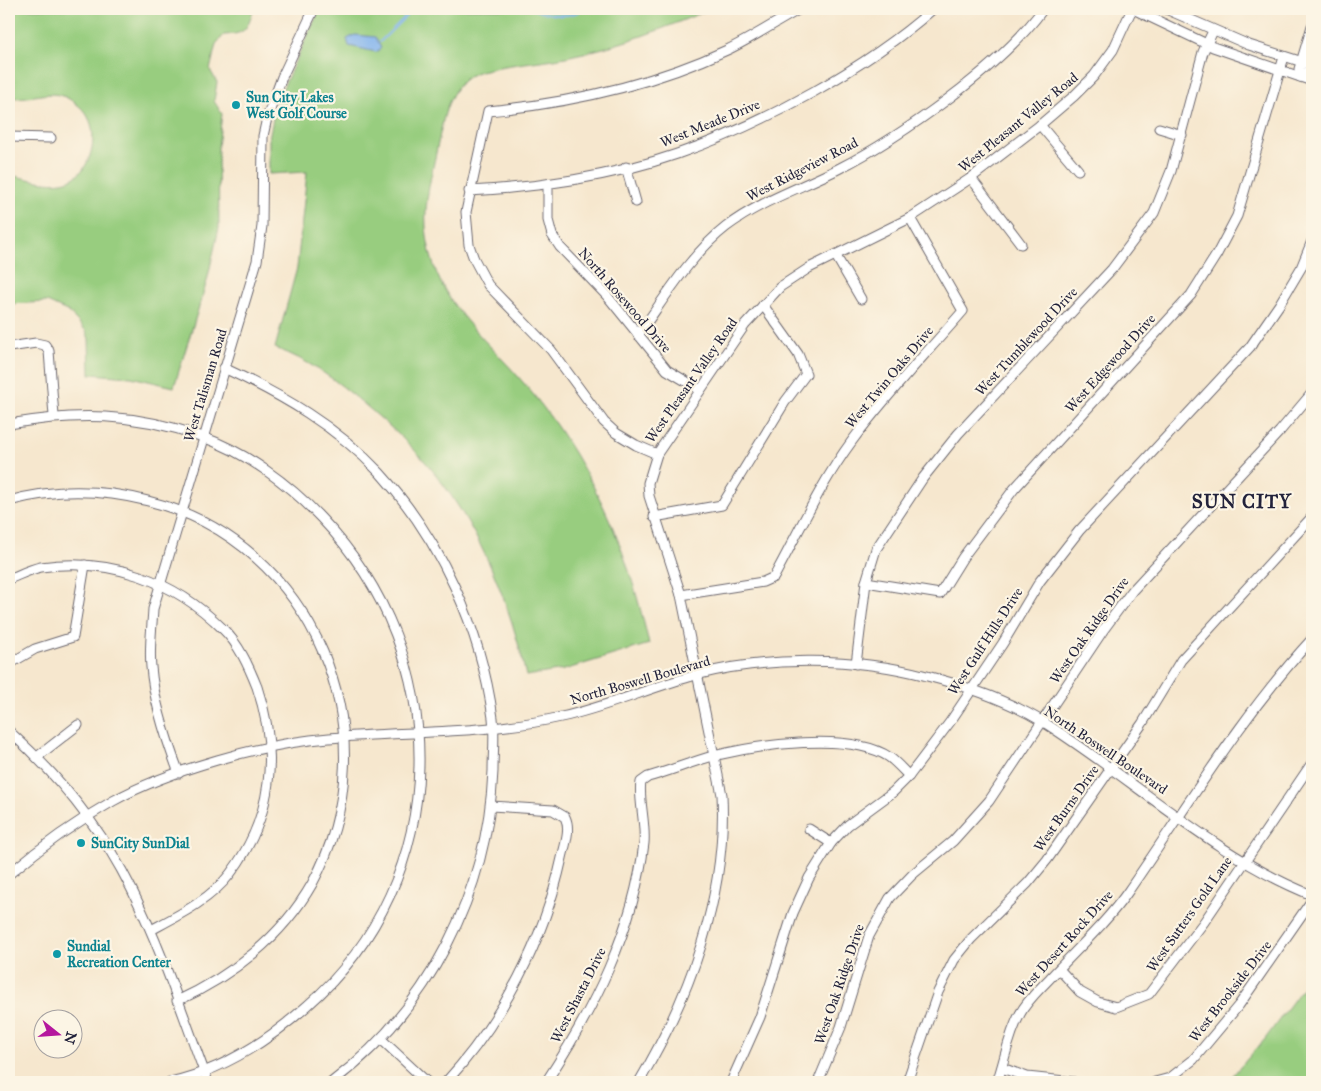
<svg xmlns="http://www.w3.org/2000/svg" width="1321" height="1091" font-family="'IM FELL Great Primer',serif">
<style>
.green{fill:#98cd7f;stroke:#5d785d}
.water{fill:#82b4ee;stroke:#526b94}
.lines{fill:none;stroke-linecap:round;stroke-linejoin:round}
.stream{stroke:#82b4ee;stroke-width:2}
.minor-casing{stroke:#6c676e;stroke-width:11}
.minor{stroke:#fff;stroke-width:9}
.culture-dot{fill:#0f9aa8;stroke:#fcf5e5;stroke-width:2}
.labels{text-anchor:middle;stroke-width:4.5;stroke-linejoin:round;paint-order:stroke}
.culture-label{font-size:14px;font-weight:bold;fill:#0d838f;stroke:#fcf5e5;text-anchor:start}
.street-label{font-size:14px;fill:#22223b;stroke:#fcf5e5}
.district-label{font-size:19px;font-weight:bold;letter-spacing:1px;fill:#22223b;stroke:#fcf5e5}
</style>
<rect width="100%" height="100%" fill="#fcf5e5"/>
<filter id="ink" filterUnits="userSpaceOnUse"><feTurbulence type="fractalNoise" baseFrequency=".02" numOctaves="2"/><feDisplacementMap in="SourceGraphic" scale="10" xChannelSelector="R" yChannelSelector="G"/><feConvolveMatrix kernelMatrix="1 2 1 2 8 2 1 2 1" color-interpolation-filters="sRGB"/></filter>
<filter id="wash" filterUnits="userSpaceOnUse"><feTurbulence type="fractalNoise" baseFrequency=".0096" numOctaves="4" result="noise"/><feDisplacementMap in="SourceGraphic" scale="20" xChannelSelector="R" yChannelSelector="G"/><feGaussianBlur stdDeviation="1.12" result="paint"/><feColorMatrix in="noise" values="0 0 0 0 0 0 0 0 0 0 0 0 0 0 0 0 0 1.4 0 .05"/><feComposite in="paint" operator="in"/></filter>
<g filter="url(#wash)">
<rect width="100%" height="100%" fill="#f6e7ce"/>
<g class="green">
<path d="M9 9H254C246 29 247 34 224 35L216 44 210 70 217 82 214 101 222 114 218 147 219 228 207 281 174 387 131 377 90 374 89 339 86 331 69 312 47 302 9 304V175C27 178 52 187 69 180 91 172 99 136 88 117 84 109 74 101 65 97 48 89 27 101 9 97Z"/>
<path d="M320 9H710C664 29 619 46 570 56 546 62 487 65 469 76 446 92 443 122 437 148 432 174 424 201 426 228 433 298 472 325 515 373 541 402 564 434 583 468 615 522 635 582 649 644L564 670 526 676C511 605 481 533 437 476 416 449 390 426 364 404 337 381 309 360 275 348L297 268 307 172 269 174V138L273 119 281 92Z"/>
<path d="M1312 975V1082H1227L1265 1039Z"/>
</g>
<path class="water" d="M355 35 375 37 381 48 376 52 349 46 347 39Z"/>
<g class="lines">
<g class="stream">
<path d="M531 9C548 14 568 20 583 9"/>
<path d="M380 42 413 9"/>
</g>
</g>
</g>
<g filter="url(#ink)">
<g class="lines">
<defs>
<g id="minor">
<path d="M1133 9 1213 47 1312 81"/>
<path d="M1166 9 1249 45 1312 65"/>
<path d="M1312 26 1299 69 1300 77 1308 71 1312 57"/>
<path d="M1040 125 1078 170"/>
<path d="M1159 128 1182 135"/>
<path d="M9 137 51 138"/>
<path d="M626 167 636 202"/>
<path d="M971 178 1021 244"/>
<path d="M548 184V220L552 235 560 247 608 297 667 370 699 389"/>
<path d="M469 191C536 188 614 176 677 154 762 125 867 68 933 9"/>
<path d="M836 256 861 299"/>
<path d="M638 335C665 298 690 255 726 227 760 201 801 188 838 169 901 137 1002 66 1043 9"/>
<path d="M9 347 36 343 45 345 49 351 54 416"/>
<path d="M224 368C282 395 336 426 380 473 441 540 481 629 493 718 495 736 493 754 493 771 488 892 429 1009 332 1082"/>
<path d="M9 424C77 412 134 413 200 436 246 452 289 484 321 518 454 656 454 878 307 1006 269 1040 221 1071 170 1082"/>
<path d="M657 454 636 445 616 433 604 422 551 350 488 285 474 259 469 245 466 212 488 111C570 103 652 85 727 50 752 38 776 22 800 9"/>
<path d="M9 501C56 488 101 489 148 501 314 542 394 735 312 884 282 937 232 976 177 1001"/>
<path d="M654 517 722 505 785 402 806 374 798 354 763 305"/>
<path d="M9 579C19 575 30 569 41 567 110 557 174 580 223 629 239 644 249 667 257 687 279 752 273 818 230 874 210 900 179 915 151 930"/>
<path d="M866 582 940 594 963 557 1014 489 1191 295 1217 254 1237 216 1284 57"/>
<path d="M681 595 763 582 774 577C799 531 821 483 852 441 886 395 926 354 963 311L910 218"/>
<path d="M9 664 35 649 73 637 85 565"/>
<path d="M856 664 866 582 876 549 923 478 958 434 1112 269 1154 213 1171 171 1203 52 1213 31"/>
<path d="M9 731C58 775 101 828 131 888 162 950 184 1018 208 1082"/>
<path d="M37 757 78 725"/>
<path d="M179 773C166 739 154 703 151 667 149 648 152 628 153 609L257 261 262 226 263 136 267 118 282 77 314 9"/>
<path d="M809 829 831 843"/>
<path d="M9 874C41 847 76 822 113 801 169 770 265 743 329 738 405 731 487 734 561 717 607 707 651 687 696 675 767 656 856 657 927 676 966 686 1011 702 1045 723 1132 778 1217 858 1312 895"/>
<path d="M1059 969 1080 992 1098 1002 1116 1007 1149 994 1204 922 1312 763"/>
<path d="M381 1039 427 1082"/>
<path d="M1002 1068 1027 1077 1074 1082"/>
<path d="M446 1082C503 1020 544 940 562 858 565 845 571 829 565 817L553 810 491 806"/>
<path d="M546 1082C593 1010 634 930 644 843 646 824 638 797 641 782L648 777C670 771 691 762 713 756 757 745 850 731 889 757 896 762 903 770 909 776"/>
<path d="M639 1082C690 996 727 896 722 795L681 595 649 496 648 483 657 454 745 325 780 287 809 268 910 218 971 178 1040 125 1074 96 1094 76 1113 50 1132 9"/>
<path d="M731 1082 760 1017 793 913 809 878 831 843 848 825 893 792 909 776 950 722 1003 643 1040 581 1079 531 1250 347 1279 305 1301 268 1312 241"/>
<path d="M818 1082 841 1027 869 936 890 898 913 874 953 841 989 801 1104 629 1132 591 1280 431 1312 393"/>
<path d="M907 1082 938 992 954 960 971 939 1028 883 1047 860 1142 724 1181 660 1312 517"/>
<path d="M997 1082C1005 1060 1008 1036 1020 1014 1027 1000 1040 989 1051 977 1077 949 1105 924 1127 893 1187 807 1241 716 1312 639"/>
<path d="M1155 1082 1170 1078 1193 1060 1239 1005 1312 900"/>
</g>
</defs>
<use href="#minor" class="minor-casing"/>
<use href="#minor" class="minor"/>
</g>
</g>
<g class="culture-dot">
<circle cx="236" cy="105" r="5"/>
<circle cx="81" cy="843" r="5"/>
<circle cx="57" cy="954" r="5"/>
</g>
<g class="labels">
<g class="culture-label">
<text x="246" y="102">Sun City Lakes<tspan x="246" dy="16">West Golf Course</tspan></text>
<text x="91" y="848">SunCity SunDial</text>
<text x="67" y="951">Sundial<tspan x="67" dy="16">Recreation Center</tspan></text>
</g>
<g class="street-label">
<text transform="translate(1018 122) rotate(-39)" y="5">West Pleasant Valley Road</text>
<text transform="translate(710 123) rotate(-22)" y="5">West Meade Drive</text>
<text transform="translate(802 169) rotate(-27)" y="5">West Ridgeview Road</text>
<text transform="translate(625 300) rotate(49)" y="5">North Rosewood Drive</text>
<text transform="translate(1026 341) rotate(-47)" y="5">West Tumblewood Drive</text>
<text transform="translate(1110 363) rotate(-48)" y="5">West Edgewood Drive</text>
<text transform="translate(889 377) rotate(-50)" y="5">West Twin Oaks Drive</text>
<text transform="translate(691 380) rotate(-55)" y="5">West Pleasant Valley Road</text>
<text transform="translate(205 385) rotate(-73)" y="5">West Talisman Road</text>
<text transform="translate(1089 630) rotate(-55)" y="5">West Oak Ridge Drive</text>
<text transform="translate(985 641) rotate(-57)" y="5">West Gulf Hills Drive</text>
<text transform="translate(640 680) rotate(-16)" y="5">North Boswell Boulevard</text>
<text transform="translate(1106 750) rotate(34)" y="5">North Boswell Boulevard</text>
<text transform="translate(1066 808) rotate(-55)" y="5">West Burns Drive</text>
<text transform="translate(1189 914) rotate(-55)" y="5">West Sutters Gold Lane</text>
<text transform="translate(1064 943) rotate(-48)" y="5">West Desert Rock Drive</text>
<text transform="translate(839 984) rotate(-71)" y="5">West Oak Ridge Drive</text>
<text transform="translate(1230 991) rotate(-52)" y="5">West Brookside Drive</text>
<text transform="translate(578 995) rotate(-63)" y="5">West Shasta Drive</text>
</g>
<g class="district-label">
<text x="1242" y="508">SUN CITY</text>
</g>
</g>
<rect width="1321" height="1091" fill="none" stroke="#fcf5e5" stroke-width="30"/>
<g transform="translate(58 1034) rotate(107)"><circle r="24" fill="#fcf5e5" stroke="#a5a1a1"/>
<path d="M0-4L9 19L0 12L-9 19Z" fill="#b5179e"/>
<text y="-8" font-size="14" font-weight="bold" text-anchor="middle" fill="#22223b">N</text>
</g>
</svg>
